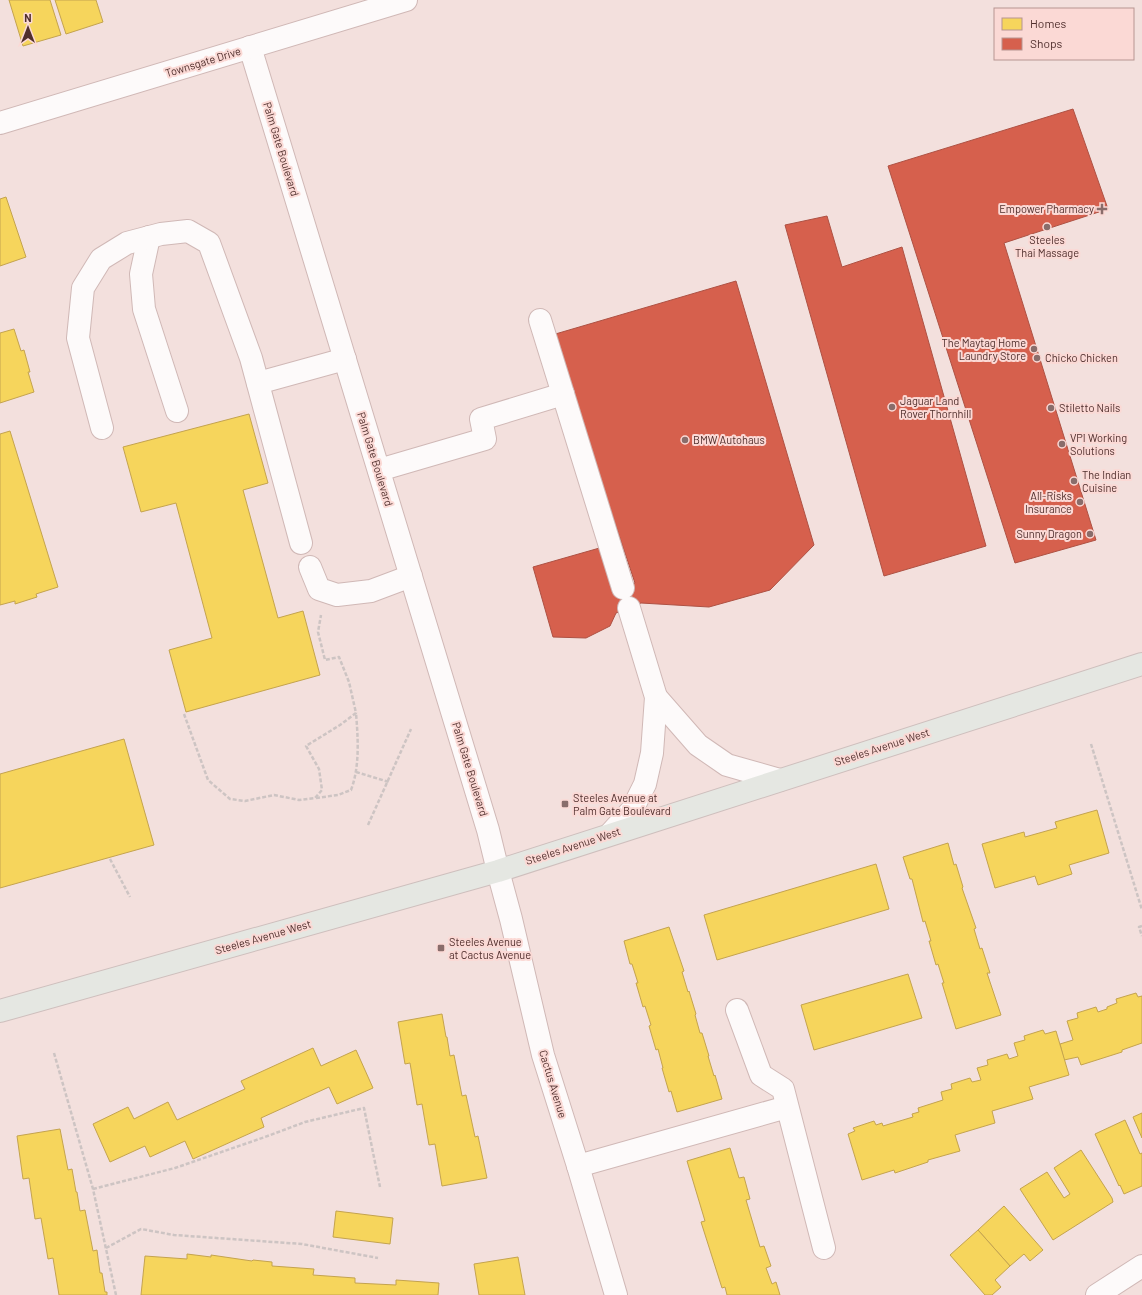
<svg xmlns="http://www.w3.org/2000/svg" width="1142" height="1295" font-family="Barlow,sans-serif">
<style>
.homes{fill:#f6d55c;stroke:#c4a34e}
.shops{fill:#d6604d;stroke:#ae5143}
.lines{fill:none;stroke-linecap:round;stroke-linejoin:round}
.minor-casing{stroke:#d0b8b6;stroke-width:24}
.major-casing{stroke:#cebfbd;stroke-width:24}
.path{stroke:#cdc4c3;stroke-width:2.5;stroke-dasharray:4 2;stroke-linecap:butt}
.minor{stroke:#fdfafa;stroke-width:22}
.major{stroke:#e5e7e2;stroke-width:22}
.poi-dot{fill:#896d6b;stroke:#fbd9d5;stroke-width:1.5}
.labels{text-anchor:middle;stroke-width:4;stroke-linejoin:round;paint-order:stroke}
.street-label{font-size:11px;fill:#502f2d;stroke:#fbd9d5}
.poi-label{font-size:11px;fill:#502f2d;stroke:#fbd9d5;text-anchor:start}
</style>
<rect width="100%" height="100%" fill="#f3e0dd"/>
<g class="homes">
<path d="M9 0H50L61 35 23 46Z"/>
<path d="M55 0H96L103 22 66 34Z"/>
<path d="M6 197 26 257 0 266V199Z"/>
<path d="M14 329 21 351 24 350 30 372H28L34 392 0 403V333Z"/>
<path d="M249 414 268 483 243 490 278 618 303 611 320 675 186 712 169 650 212 638 176 503 141 512 123 447Z"/>
<path d="M10 431 58 587 36 594 37 597 15 604V601L0 605V434Z"/>
<path d="M124 739 154 845 0 888V774Z"/>
<path d="M1097 810 1109 853 1069 865 1072 874 1038 885 1035 876 995 888 982 844 1024 832 1025 837 1057 828 1055 822Z"/>
<path d="M948 843 954 865 956 864 963 887 962 888 976 928 974 929 980 949 982 948 990 973H987L1001 1015 956 1029 942 983H944L938 964 936 965 929 941H931L925 921 923 922 912 879H910L903 857Z"/>
<path d="M876 864 889 909 717 960 704 915Z"/>
<path d="M669 927 684 971 682 972 688 992 689 991 696 1014 695 1015 700 1033H702L709 1056H708L714 1076 715 1075 722 1099 677 1112 671 1091 669 1092 662 1068H663L658 1049 656 1050 649 1026 651 1025 645 1006 643 1007 636 983H638L632 964H630L624 941Z"/>
<path d="M908 974 922 1018 814 1050 801 1005Z"/>
<path d="M1136 993 1138 997 1142 996V1043L1122 1050V1052L1081 1065 1078 1057 1064 1060 1060 1044 1073 1040 1067 1021 1078 1018 1077 1013 1096 1007 1098 1012 1107 1009V1007L1117 1003 1116 999Z"/>
<path d="M442 1014 446 1037H447L450 1056 454 1055 462 1096 466 1095 475 1137 478 1136 487 1178 442 1186 435 1144 429 1145 422 1104 417 1105 410 1063 405 1064 398 1022Z"/>
<path d="M1043 1030 1045 1034 1056 1031 1069 1075 1029 1087 1033 1099 992 1111 995 1123 955 1135 960 1151 928 1160V1162L895 1173 894 1170 862 1180 848 1134 855 1131 853 1128 874 1121 876 1125 882 1123 883 1126 913 1117 912 1114 919 1112 918 1108 943 1100 941 1092 952 1089 951 1084 970 1078 972 1082 981 1080 977 1068 988 1065 987 1060 1007 1054 1009 1059 1018 1056 1014 1043 1025 1040 1024 1036Z"/>
<path d="M313 1048 321 1066 356 1050 373 1088 337 1104 329 1087 261 1118 264 1127 193 1159 185 1141 150 1157 145 1146 110 1162 93 1124 128 1107 134 1119 168 1102 177 1120 245 1089 241 1081Z"/>
<path d="M1142 1113V1138L1133 1117Z"/>
<path d="M1125 1120 1140 1154 1142 1153V1186L1124 1194 1120 1185 1119 1186 1095 1134Z"/>
<path d="M60 1129 68 1170 72 1169 76 1192H77L80 1211 85 1210 93 1251 97 1250 100 1273H102L105 1292H107V1295H59L53 1258 48 1259 41 1218 35 1219 29 1178 23 1179 17 1136Z"/>
<path d="M730 1148 739 1178 744 1177 750 1199 746 1200 760 1247 764 1246 771 1266 766 1268 772 1284 776 1282 780 1295H727L725 1287 722 1288 701 1222 705 1221 687 1161Z"/>
<path d="M1081 1150 1112 1198 1113 1202 1053 1240 1020 1189 1047 1172 1064 1198 1070 1194 1054 1168Z"/>
<path d="M1004 1206 1043 1250 1030 1261 1024 1254 1010 1266 978 1230Z"/>
<path d="M336 1211 393 1218 390 1244 333 1237Z"/>
<path d="M978 1230 1010 1266 995 1280 1001 1287 992 1295H985L950 1255Z"/>
<path d="M187 1254 211 1257V1255L252 1261 253 1260 272 1262V1266L314 1269 313 1275 355 1278V1283L396 1285V1280L439 1283 438 1295H141L145 1256 187 1259Z"/>
<path d="M518 1257 525 1295H479L474 1264Z"/>
</g>
<g class="shops">
<path d="M1073 109 1108 209 1004 243 1096 540 1015 563 888 166Z"/>
<path d="M827 216 842 267 902 247 986 546 884 576 785 225Z"/>
<path d="M736 281 814 545 770 590 709 607 641 603 616 613 610 626 586 638 553 637 533 567 603 547 623 588 635 583 552 335Z"/>
</g>
<g class="lines">
<defs>
<g id="minor">
<path d="M250 47 488 830 498 871 511 919 543 1055 578 1166 616 1295"/>
<path d="M0 123 406 0"/>
<path d="M149 237 141 274 144 309 177 411"/>
<path d="M540 320 563 394"/>
<path d="M258 383 345 359"/>
<path d="M102 428 78 338 83 288 101 259 127 243 161 234 188 231 209 243 251 358 301 543"/>
<path d="M379 470 485 439 481 419 563 394 623 588"/>
<path d="M310 567 319 589 337 595 371 591 411 576"/>
<path d="M656 697 698 745 727 765 780 780"/>
<path d="M611 833 632 810 645 784 652 753 656 697 629 608"/>
<path d="M737 1010 761 1075 783 1089 824 1248"/>
<path d="M578 1166 787 1107"/>
<path d="M1097 1295 1142 1266"/>
</g>
<path id="major" d="M0 1011 498 871 1142 664"/>
</defs>
<use href="#minor" class="minor-casing"/>
<use href="#major" class="major-casing"/>
<g class="path">
<path d="M184 714 208 780 230 799 245 801 274 795 299 800 315 798 322 790 319 769 306 746 340 725 356 713 349 682 339 657 325 660 318 632 321 615"/>
<path d="M1091 744 1142 910"/>
<path d="M356 772 389 782"/>
<path d="M316 798 338 795 351 790C360 766 358 738 356 713"/>
<path d="M368 825 411 729"/>
<path d="M110 859 130 897"/>
<path d="M1142 926 1139 927 1142 936"/>
<path d="M54 1053 93 1189 116 1295"/>
<path d="M93 1189 175 1168 265 1137 305 1122 364 1108 380 1187"/>
<path d="M106 1248 141 1229 174 1235 302 1244 378 1258"/>
</g>
<use href="#minor" class="minor"/>
<use href="#major" class="major"/>
</g>
<g class="poi-dot">
<path d="M1100 203h4v4h4v4h-4v4h-4v-4h-4v-4h4z"/>
<circle cx="1047" cy="227" r="4"/>
<circle cx="1034" cy="349" r="4"/>
<circle cx="1037" cy="358" r="4"/>
<circle cx="892" cy="407" r="4"/>
<circle cx="1051" cy="408" r="4"/>
<circle cx="685" cy="440" r="4"/>
<circle cx="1062" cy="444" r="4"/>
<circle cx="1074" cy="481" r="4"/>
<circle cx="1080" cy="502" r="4"/>
<circle cx="1090" cy="534" r="4"/>
<rect x="561" y="800" width="8" height="8" rx="2"/>
<rect x="437" y="944" width="8" height="8" rx="2"/>
</g>
<g class="labels">
<g class="street-label">
<text transform="translate(203 62) rotate(-17)" y="4">Townsgate Drive</text>
<text transform="translate(281 149) rotate(73)" y="4">Palm Gate Boulevard</text>
<text transform="translate(375 459) rotate(73)" y="4">Palm Gate Boulevard</text>
<text transform="translate(882 747) rotate(-18)" y="4">Steeles Avenue West</text>
<text transform="translate(470 769) rotate(73)" y="4">Palm Gate Boulevard</text>
<text transform="translate(573 846) rotate(-18)" y="4">Steeles Avenue West</text>
<text transform="translate(263 937) rotate(-16)" y="4">Steeles Avenue West</text>
<text transform="translate(553 1084) rotate(73)" y="4">Cactus Avenue</text>
</g>
<g class="poi-label">
<text x="1094" y="213" text-anchor="end">Empower Pharmacy</text>
<text x="1047" y="244" text-anchor="middle">Steeles<tspan x="1047" dy="13">Thai Massage</tspan></text>
<text x="1026" y="347" text-anchor="end">The Maytag Home<tspan x="1026" dy="13">Laundry Store</tspan></text>
<text x="1045" y="362">Chicko Chicken</text>
<text x="900" y="405">Jaguar Land<tspan x="900" dy="13">Rover Thornhill</tspan></text>
<text x="1059" y="412">Stiletto Nails</text>
<text x="1070" y="442">VPI Working<tspan x="1070" dy="13">Solutions</tspan></text>
<text x="693" y="444">BMW Autohaus</text>
<text x="1082" y="479">The Indian<tspan x="1082" dy="13">Cuisine</tspan></text>
<text x="1072" y="500" text-anchor="end">All-Risks<tspan x="1072" dy="13">Insurance</tspan></text>
<text x="1082" y="538" text-anchor="end">Sunny Dragon</text>
<text x="573" y="802">Steeles Avenue at<tspan x="573" dy="13">Palm Gate Boulevard</tspan></text>
<text x="449" y="946">Steeles Avenue<tspan x="449" dy="13">at Cactus Avenue</tspan></text>
</g>
</g>
<rect x="994" y="8" width="140" height="52" fill="#fbd9d5" stroke="#b79592"/>
<rect x="1002" y="18" width="20" height="12" fill="#f6d55c" stroke="#b79592"/>
<text x="1030" y="28" font-size="12" fill="#502f2d">Homes</text>
<rect x="1002" y="38" width="20" height="12" fill="#d6604d" stroke="#b79592"/>
<text x="1030" y="48" font-size="12" fill="#502f2d">Shops</text>
<g transform="translate(28 28)" stroke="#fbd9d5" stroke-width="3" paint-order="stroke">
<path d="M0-3L7 15L0 10L-7 15Z" fill="#502f2d"/>
<text y="-6" font-size="11" font-weight="bold" text-anchor="middle" fill="#502f2d">N</text>
</g>
</svg>
